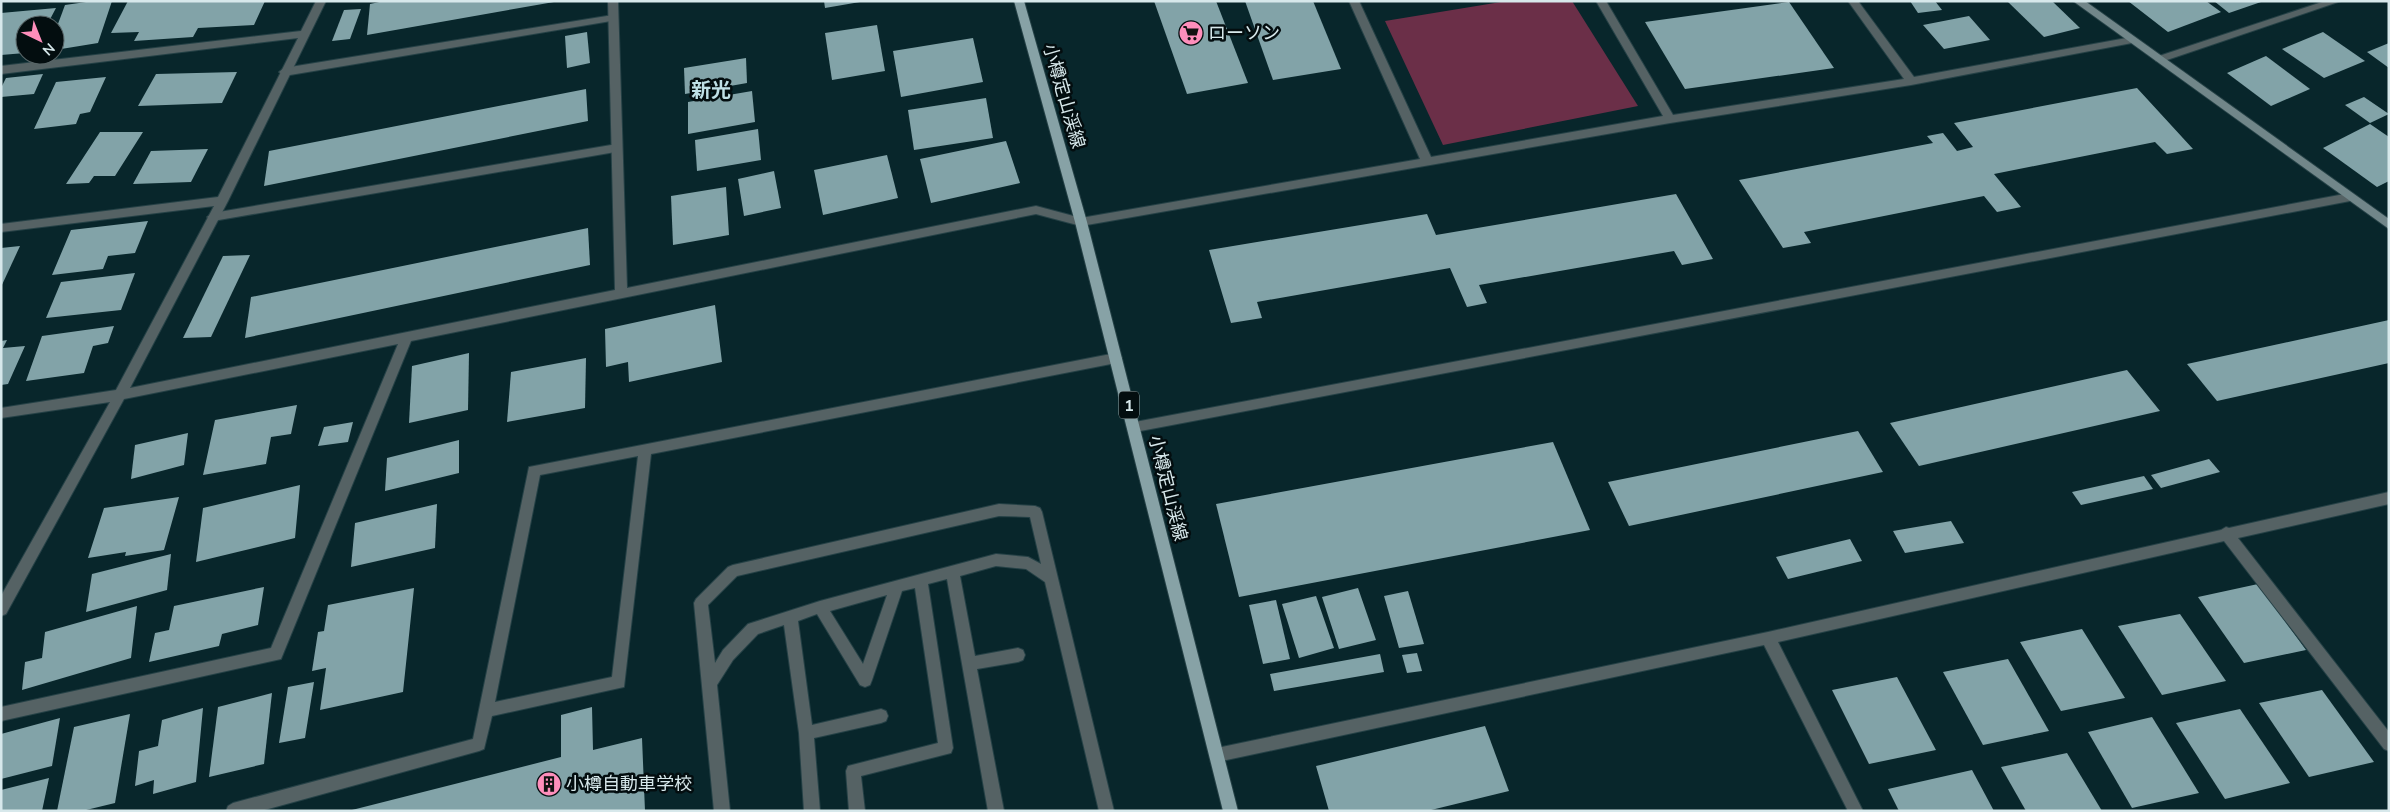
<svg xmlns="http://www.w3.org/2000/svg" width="2390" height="812" font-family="'Nunito Sans','Noto Sans JP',sans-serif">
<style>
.green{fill:#6b2f48}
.building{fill:#82a3a8}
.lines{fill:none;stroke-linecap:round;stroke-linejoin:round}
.lane-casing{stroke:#254146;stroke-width:2}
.street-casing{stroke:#254146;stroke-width:2}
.secondary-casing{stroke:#254146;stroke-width:2}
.primary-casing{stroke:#254146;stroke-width:2}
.lane{fill:#556264;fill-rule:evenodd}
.street{fill:#556264;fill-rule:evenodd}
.secondary{fill:#718689;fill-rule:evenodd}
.primary{fill:#87a2a6;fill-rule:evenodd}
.labels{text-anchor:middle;stroke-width:5;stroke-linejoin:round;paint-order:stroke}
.shield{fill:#030d0f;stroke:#97a6a9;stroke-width:1}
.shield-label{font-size:16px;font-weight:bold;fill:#d7e8eb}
.poi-label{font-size:18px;fill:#d7e8eb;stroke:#030d0f;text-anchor:start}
.street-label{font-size:18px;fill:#d7e8eb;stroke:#030d0f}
.quarter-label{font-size:20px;font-weight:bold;fill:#bfe0e6;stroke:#030d0f}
</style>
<rect width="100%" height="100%" fill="#08262b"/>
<path class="green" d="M1507 1H1572L1638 106 1443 145 1385 21Z"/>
<g class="building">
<path d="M93 1H112L98 43 55 50V32L65 5Z"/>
<path d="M128 1H265L254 25 198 28 193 37 134 41 139 32 111 33Z"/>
<path d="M384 1H554V2L367 35 370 4Z"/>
<path d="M824 1H860V2L825 8Z"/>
<path d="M1154 1H1216L1248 83 1187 94Z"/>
<path d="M1245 1H1313L1341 69 1273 80Z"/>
<path d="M1910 1H1935L1942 10 1918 13Z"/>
<path d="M2007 1H2052L2080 28 2044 37Z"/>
<path d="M2128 1H2206L2221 12 2168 32Z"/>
<path d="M2214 1H2261V2L2229 13Z"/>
<path d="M1789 2 1834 68 1685 89 1645 22Z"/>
<path d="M56 8 47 25H25V53L1 55V13Z"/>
<path d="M361 9 350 39 332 41 344 10Z"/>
<path d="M1969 16 1990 40 1944 49 1923 25Z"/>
<path d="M877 25 885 71 832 80 825 33Z"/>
<path d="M587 32 590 63 567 68 565 36Z"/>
<path d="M2323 32 2365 61 2324 78 2282 49Z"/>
<path d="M973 38 983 82 901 97 893 51Z"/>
<path d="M2389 43V68L2367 52Z"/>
<path d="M2266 56 2310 89 2271 106 2227 73Z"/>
<path d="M746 58 747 83 685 94 684 68Z"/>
<path d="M237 72 222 103 138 106 156 74Z"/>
<path d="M43 74 34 94 1 97V88L6 78Z"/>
<path d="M106 77 90 112 80 114 76 124 34 129 56 82Z"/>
<path d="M2137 88 2193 149 2167 154 2155 142 1994 174 2021 207 1997 212 1984 196 1804 232 1811 243 1783 248 1739 180 1933 143 1927 136 1943 133 1957 151 1973 147 1954 123Z"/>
<path d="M586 89 588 121 264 186 269 151Z"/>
<path d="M752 91 755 122 688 134V102Z"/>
<path d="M2364 97 2389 114 2370 123 2345 105Z"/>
<path d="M986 98 993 138 914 150 908 110Z"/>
<path d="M2370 124 2389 137V181L2377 187 2323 148Z"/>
<path d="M758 129 761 160 697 171 695 140Z"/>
<path d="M100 132H143L115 176H94L89 183 66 184Z"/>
<path d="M1006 141 1020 183 931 203 920 159Z"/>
<path d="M208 149 191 182 133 184 151 151Z"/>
<path d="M887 155 898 198 823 215 814 170Z"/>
<path d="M774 171 781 208 744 216 738 179Z"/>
<path d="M726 187 729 235 673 245 671 196Z"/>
<path d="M1676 194 1713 259 1682 265 1674 251 1479 285 1487 303 1467 307 1450 268 1257 302 1262 318 1231 323 1209 250 1427 214 1436 235Z"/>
<path d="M148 221 135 253 108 256 103 269 52 275 71 230Z"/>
<path d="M588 228 590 265 245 338 251 297Z"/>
<path d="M20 246 1 287V248Z"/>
<path d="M250 255 211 337 183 338 223 256Z"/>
<path d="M135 273 121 310 46 318 61 282Z"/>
<path d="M715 305 722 362 629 382 628 362 606 367 605 329Z"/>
<path d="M2389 320V363L2217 401 2187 364Z"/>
<path d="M114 326 108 343 93 346 84 373 26 381 42 336Z"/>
<path d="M7 340 3 348 25 346 8 384 1 385V341Z"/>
<path d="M469 353 468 410 409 423 412 366Z"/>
<path d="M586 358 585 408 507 422 511 372Z"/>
<path d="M2127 370 2160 411 1919 466 1890 423Z"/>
<path d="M297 405 291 434 271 437 266 464 203 475 215 420Z"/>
<path d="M353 422 348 442 318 446 324 427Z"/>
<path d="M1858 431 1883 472 1629 526 1608 482Z"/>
<path d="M188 433 184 465 131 479 135 445Z"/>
<path d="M459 440V473L385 491 387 458Z"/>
<path d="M1553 442 1590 530 1239 597 1216 504Z"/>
<path d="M2209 459 2220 472 2161 488 2151 475Z"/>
<path d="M2144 476 2153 489 2081 505 2072 492Z"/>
<path d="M300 485 295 538 196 562 203 508Z"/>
<path d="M179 497 164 550 125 556 126 552 88 558 104 508Z"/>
<path d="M437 504 435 548 351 567 355 523Z"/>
<path d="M1951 521 1964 543 1905 553 1893 531Z"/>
<path d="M1850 539 1862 561 1788 579 1776 557Z"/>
<path d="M171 554 167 590 86 612 92 574Z"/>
<path d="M2258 584 2306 650 2244 663 2198 597Z"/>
<path d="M264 587 258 625 222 634 219 646 149 662 155 633 169 630 174 606Z"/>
<path d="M414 588 403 692 320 710 326 668 312 671 318 632 324 631 328 605Z"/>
<path d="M1358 588 1376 640 1339 649 1322 597Z"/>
<path d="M1408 591 1424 644 1399 648 1384 596Z"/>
<path d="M1316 596 1334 648 1299 658 1282 604Z"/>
<path d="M1276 600 1290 659 1263 664 1249 605Z"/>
<path d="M137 606 131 658 22 690 25 662 42 658 45 632Z"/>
<path d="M2180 614 2226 681 2162 695 2118 626Z"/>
<path d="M2082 629 2125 698 2061 711 2020 642Z"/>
<path d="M1417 653 1422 671 1407 673 1402 655Z"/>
<path d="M1380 654 1384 672 1274 691 1270 674Z"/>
<path d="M2008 659 2049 731 1983 745 1943 672Z"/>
<path d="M1897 677 1936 750 1869 764 1832 690Z"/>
<path d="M314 682 305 738 279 743 288 687Z"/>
<path d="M2322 690 2374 762 2309 777 2259 703Z"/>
<path d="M272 693 264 764 209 777 218 707Z"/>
<path d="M592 707 593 750 642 738 645 811H348L561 757V715Z"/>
<path d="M203 708 196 782 153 794 154 780 135 786 139 751 158 746 162 720Z"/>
<path d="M2240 709 2290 783 2225 799 2176 723Z"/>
<path d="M130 714 115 803 82 811H57L74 727Z"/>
<path d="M2152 717 2199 793 2132 808 2088 732Z"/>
<path d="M60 718 52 766 1 779V734Z"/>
<path d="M1485 726 1509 791 1427 811H1329L1316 766Z"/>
<path d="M2067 753 2102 811H2026L2001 767Z"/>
<path d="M1972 770 1994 811H1899L1888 789Z"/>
<path d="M49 778 42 811H1V790Z"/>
</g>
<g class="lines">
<defs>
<g id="lane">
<path d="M613 15 618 18 617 20 284 76 279 72 284 68Z"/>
<path d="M617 144 621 145 622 148 621 151 213 221 207 217 213 213Z"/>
<path d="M1116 353 1120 355 1122 358 1120 361 1116 363 651 454 624 687 492 716 484 749 479 751 261 811H226L228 806 233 803 473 739 529 467ZM638 456 612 677 495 702 540 475Z"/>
<path d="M999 504 1035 506 1040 508 1042 512 1114 811H1099L1045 582 1026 569 996 566 960 576 975 656 1018 648 1023 650 1025 655 1023 660 1018 662 977 669 1004 811H988L947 579 928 584 953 748 951 753 861 776 865 811H849L846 771 848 766 938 743 915 588 902 591 872 680 870 685 865 687 860 685 817 614 798 621 812 725 881 709 886 711 888 716 886 721 881 723 814 738 820 811H804L799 733 784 625 758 634 733 660 717 685 730 811H714L694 603 696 599 728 567 733 565ZM999 516 1030 517 1041 564 1028 557 996 554 820 601 748 624 723 650 715 663 708 605 737 576ZM887 595 863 664 830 611Z"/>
</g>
<g id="street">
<path d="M316 1H326L228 201 130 388 615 290 608 1H618L627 288 1036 206 1081 218 1420 159 1349 1H1359L1431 157 1663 116 1596 1H1606L1673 115 1904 79 1848 1H1858L1914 77 2132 37 2137 40 2132 43 1911 85 1670 123 1081 226 1036 214 411 341 281 659 1 721V707L271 648 398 344 124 399 6 614 1 616V596L110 402 1 418V408L116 390 214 206 1 232V224L218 197 298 38 1 74V66L301 31Z"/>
<path d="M2325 1H2341L2164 61H2156L2155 59 2156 57Z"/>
<path d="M2350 193 2356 197 2350 201 1135 432 1131 431 1129 427 1131 423 1135 422Z"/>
<path d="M2389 492V504L2238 538 2389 732V751L2384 749 2224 541 1778 642 1863 811H1848L1764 645 1217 762 1212 760 1210 755 1212 750 1217 748 1768 632 2221 530 2226 527 2229 528Z"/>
</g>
<path id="secondary" d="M2073 1H2085L2389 219V229Z"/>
<path id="primary" d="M1014 1H1024L1087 222 1238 811H1223L1075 222Z"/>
</defs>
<use href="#lane" class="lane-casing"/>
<use href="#street" class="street-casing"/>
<use href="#secondary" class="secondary-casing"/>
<use href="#primary" class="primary-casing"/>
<use href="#lane" class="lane"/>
<use href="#street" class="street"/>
<use href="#secondary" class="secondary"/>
<use href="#primary" class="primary"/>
</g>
<defs>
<symbol id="supermarket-disc" viewBox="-11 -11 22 22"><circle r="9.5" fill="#fe8ebb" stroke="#030d0f"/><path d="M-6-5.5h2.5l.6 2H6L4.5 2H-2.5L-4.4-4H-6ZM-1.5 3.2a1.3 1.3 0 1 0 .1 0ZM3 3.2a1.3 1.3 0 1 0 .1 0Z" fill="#111"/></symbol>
<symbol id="building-disc" viewBox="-11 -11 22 22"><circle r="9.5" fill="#fe8ebb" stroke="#030d0f"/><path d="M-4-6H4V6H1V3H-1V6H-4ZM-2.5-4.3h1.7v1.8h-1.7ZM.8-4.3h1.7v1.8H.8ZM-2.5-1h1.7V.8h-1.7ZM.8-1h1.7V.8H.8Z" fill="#111"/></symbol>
</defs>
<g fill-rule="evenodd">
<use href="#supermarket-disc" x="1177" y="19" width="28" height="28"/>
<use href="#building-disc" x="535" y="770" width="28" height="28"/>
</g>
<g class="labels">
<rect class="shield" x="1119" y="391.5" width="20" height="27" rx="4"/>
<g class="shield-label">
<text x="1129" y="411">1</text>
</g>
<g class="poi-label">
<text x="1208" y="39">ローソン</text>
<text x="566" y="790">小樽自動車学校</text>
</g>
<g class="street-label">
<text transform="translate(1064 96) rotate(74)" y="6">小樽定山渓線</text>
<text transform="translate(1168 488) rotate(76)" y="6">小樽定山渓線</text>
</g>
<g class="quarter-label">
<text x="711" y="97">新光</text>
</g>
</g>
<rect width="2390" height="812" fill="none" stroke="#d7e8eb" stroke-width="5"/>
<g transform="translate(40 40) rotate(137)"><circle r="24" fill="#030d0f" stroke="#586567"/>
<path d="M0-4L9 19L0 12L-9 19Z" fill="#fe8ebb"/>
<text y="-8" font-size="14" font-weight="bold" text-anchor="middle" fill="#d7e8eb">N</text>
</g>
</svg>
